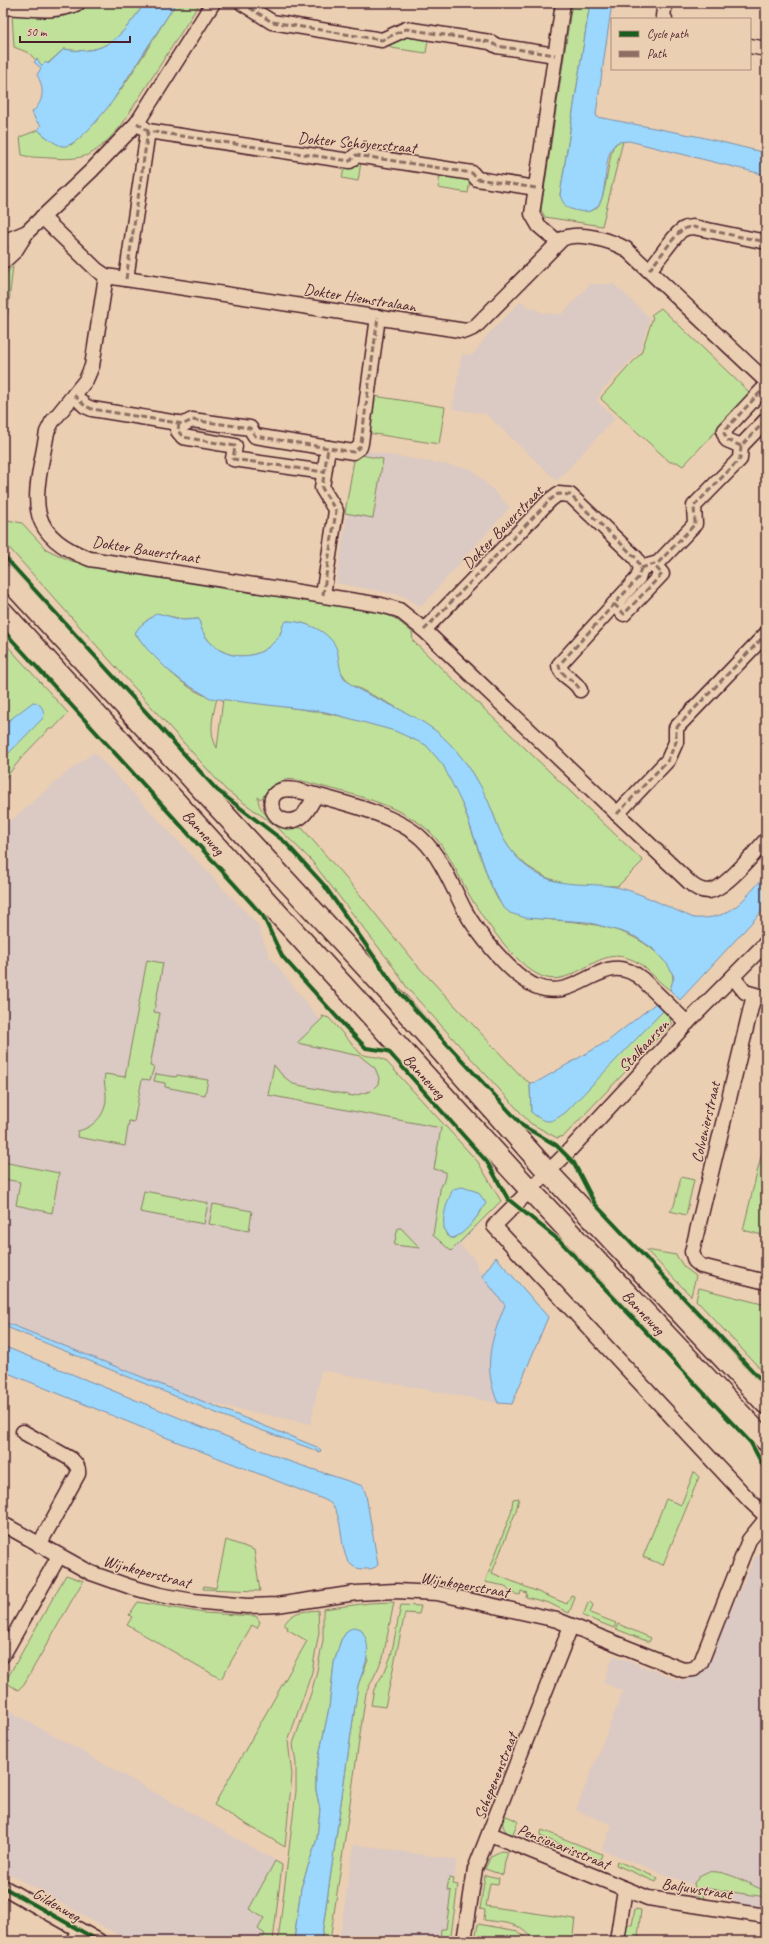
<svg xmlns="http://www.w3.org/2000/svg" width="769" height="1944" font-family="Caveat,sans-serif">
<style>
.built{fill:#dbc9c3}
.green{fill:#bfe19a;stroke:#848062;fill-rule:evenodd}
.water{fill:#9cd8fd;stroke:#7b8ea9}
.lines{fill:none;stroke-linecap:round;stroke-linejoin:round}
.minor-casing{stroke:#4a1f2b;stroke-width:17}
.secondary-casing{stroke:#4a1f2b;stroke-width:23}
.minor{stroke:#ebcfb2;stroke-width:14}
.secondary{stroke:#ebcfb2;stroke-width:20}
.quiet{stroke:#8d6e63;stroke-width:3;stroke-dasharray:6 3;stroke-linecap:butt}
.cycleway-casing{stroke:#ebcfb2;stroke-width:6}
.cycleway{stroke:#1b5e20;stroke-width:4}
.labels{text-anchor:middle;stroke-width:3;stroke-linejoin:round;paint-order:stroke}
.street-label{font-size:16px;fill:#4a1f2b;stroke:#ebcfb2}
</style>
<rect width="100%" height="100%" fill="#ebcfb2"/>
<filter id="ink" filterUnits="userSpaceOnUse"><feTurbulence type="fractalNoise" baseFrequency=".025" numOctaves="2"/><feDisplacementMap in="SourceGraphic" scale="8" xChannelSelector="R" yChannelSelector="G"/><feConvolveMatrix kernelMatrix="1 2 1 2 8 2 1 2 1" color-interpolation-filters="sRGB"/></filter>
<g filter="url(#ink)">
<g class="built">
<path d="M590 284H614L650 318 640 351 601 391 597 401 615 418 557 481 486 414 452 409 462 354 473 355 488 334 521 301 526 305 544 313 562 314Z"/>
<path d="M366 451 472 469 510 507 421 607 404 596 336 583 356 458Z"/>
<path d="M94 752 257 924 270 957 328 1030 357 1057 375 1064 475 1164 497 1204 460 1245 474 1258 482 1276 506 1305 495 1330 490 1351 489 1372 492 1388 498 1403 321 1370 311 1424 194 1400 3 1321V827L67 772Z"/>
<path d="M766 1555V1910L754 1909 602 1850 612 1825 576 1810 623 1691 603 1683 614 1655 680 1681 689 1678 705 1669 755 1556Z"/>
<path d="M3 1707 282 1864 271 1941H129L3 1870Z"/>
<path d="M354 1844 457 1860 445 1941H339Z"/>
</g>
<g class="green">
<path d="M85 3H145C122 35 107 57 64 49L47 64 46 62 42 67 29 53 14 47 12 14Z"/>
<path d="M176 3H200L121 126C95 154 89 161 50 158 40 157 31 158 22 155L20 137 38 130 46 137 71 145C116 108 144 52 176 3Z"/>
<path d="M572 3H590L560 195C567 206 569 209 581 211 587 212 595 211 598 206 606 195 608 162 613 147L618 142 623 141 602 226 545 217 541 210Z"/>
<path d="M405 37 428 40 426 53 391 48 389 45Z"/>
<path d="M357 161 361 162 358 181 342 178 345 165Z"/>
<path d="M440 175 470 180 468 193 438 188Z"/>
<path d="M13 266 5 337 3 338V277Z"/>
<path d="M661 308 751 394 683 466 677 462H670L601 399 602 396 641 353 653 317 651 315Z"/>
<path d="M374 396 445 407 439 444 368 433Z"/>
<path d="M355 454 383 459 373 518 345 513Z"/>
<path d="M3 519 22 523 46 549 71 561 381 612 396 619 412 632 413 641 643 861 618 886 568 885 545 877 527 866 513 853 502 838 493 813 473 773 449 743 437 732 392 705 350 684 341 672 332 641 310 626 302 623 287 621C281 625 283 629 280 634 279 638 273 643 270 646 243 668 205 652 198 619 169 623 159 601 135 633 150 653 190 698 217 698 213 715 208 732 217 748L223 699C279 706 333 711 387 728 400 732 417 737 428 746 447 762 461 799 469 823 475 839 492 897 503 906 517 919 537 918 554 920 594 923 633 928 662 958 672 968 676 976 670 990 656 981 645 963 628 958 594 946 570 995 535 973 511 958 478 913 465 887 455 869 446 848 431 833 406 808 358 795 324 787 295 779 281 771 261 799L258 797C258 818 285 828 302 828L357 891 414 962 523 1078 530 1083 531 1112 640 1033 664 1010 670 1016 671 1024 564 1136 557 1138 530 1123 408 989 390 962 310 859 276 826 226 790 3 541Z"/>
<path d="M3 641 68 713 53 729H49L23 756 3 781Z"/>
<path d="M147 960 163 963 154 1012 160 1013 150 1066 154 1067 150 1080 142 1079 134 1122 129 1121 125 1146 77 1137 78 1131C95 1127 107 1113 106 1096 106 1087 103 1084 105 1074L125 1077Z"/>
<path d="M322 1016 329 1018 360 1053C368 1058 377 1055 385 1060L478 1162 501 1201 451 1251 433 1235 441 1184H443L446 1172 434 1169 441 1128 268 1095 274 1065 282 1075 293 1084 353 1096 371 1091 378 1084 379 1078 375 1068 360 1056 297 1043 323 1018ZM482 1210 472 1223 455 1238H452L447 1236 444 1228Z"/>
<path d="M156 1074 176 1077 177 1075 208 1080 205 1095 165 1087V1083L154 1081Z"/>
<path d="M766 1136V1236L743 1230Z"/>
<path d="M3 1162 59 1173 52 1213 16 1205 20 1182 3 1179Z"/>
<path d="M681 1177 694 1180 686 1215 670 1211 674 1206Z"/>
<path d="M144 1191 208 1203 204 1224 140 1212Z"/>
<path d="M213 1204 252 1211 249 1231 209 1224Z"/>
<path d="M398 1228H401L420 1248 394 1245Z"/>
<path d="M646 1250 676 1255 684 1267 696 1276 691 1296Z"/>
<path d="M699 1288 766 1305V1375L696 1300Z"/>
<path d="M694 1472 699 1477 663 1565 643 1557 666 1499 681 1505Z"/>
<path d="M519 1498 516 1511 492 1573 567 1604 571 1595 574 1596 575 1598 569 1613 549 1603 526 1597 527 1593 521 1591 520 1595 511 1593 505 1586 485 1582 511 1513 513 1499Z"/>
<path d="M226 1540 254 1550 260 1591 203 1589 204 1586 216 1588Z"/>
<path d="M66 1575 83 1581 24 1684 18 1690 5 1682Z"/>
<path d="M138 1602 204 1613 256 1616 260 1622 257 1628 252 1625 221 1679 127 1625 132 1617 129 1615Z"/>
<path d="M394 1602 383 1658 366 1693 330 1941H321L358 1685 368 1660 348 1630 341 1640 334 1663 329 1708 316 1771V1790L320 1809 317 1839 301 1888 294 1941H278L296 1791V1764L293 1744 311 1693 316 1675 323 1641V1609L369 1603Z"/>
<path d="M590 1602 593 1605 590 1613 616 1623 614 1628 583 1616 588 1603Z"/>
<path d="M401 1605 421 1606 419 1614 405 1613 385 1707 371 1705 374 1689 385 1671 391 1656Z"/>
<path d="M318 1610 319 1632 312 1672 288 1741 292 1775 285 1847 214 1805 307 1641 287 1629 288 1627 284 1625C293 1610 303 1612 318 1610Z"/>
<path d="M618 1624 651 1638 649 1642 616 1629Z"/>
<path d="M504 1815 518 1821 512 1836C503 1831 501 1824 504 1815Z"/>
<path d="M542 1830 602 1854 600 1860 540 1836Z"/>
<path d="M501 1851 508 1852 505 1861 503 1875 485 1869 491 1856Z"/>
<path d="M275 1861 282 1865 273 1941H261L265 1934 258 1929 264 1918 249 1909Z"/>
<path d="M617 1861 658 1878 656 1882 616 1865Z"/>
<path d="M707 1872C727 1869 749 1885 766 1891V1897L704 1888 703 1901 696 1894 694 1883 701 1875Z"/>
<path d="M485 1875 499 1878 498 1884 490 1883 486 1906 575 1919 572 1941H533C524 1922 502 1923 484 1920L485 1910 480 1909Z"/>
<path d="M449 1878 454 1879 453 1884 458 1885 450 1941H440L441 1929H446L451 1891 447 1890Z"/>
<path d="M635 1909 641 1910 638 1937 664 1941H622L624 1924 632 1925Z"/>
<path d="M478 1924 518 1931 529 1941H475Z"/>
</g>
<g class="water">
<path d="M145 3H176L112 102C104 112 76 149 62 146 54 144 44 135 38 130L41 125 36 121 32 112C44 102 45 88 37 75L41 68 34 62 37 59 42 66 46 62 48 64 64 49C107 57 122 35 145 3Z"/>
<path d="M590 3H612L596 114 597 117 701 137 766 153V175L629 141 618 142C594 156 621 226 571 209 565 207 562 201 560 195Z"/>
<path d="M157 613 183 620 199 619C204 653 244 667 270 646 273 643 279 638 280 634 283 629 281 625 287 621 304 621 331 631 337 650 340 660 338 673 347 681 355 689 368 694 378 699 403 711 431 723 450 744 468 763 484 788 493 813 501 836 507 849 526 866 559 893 589 879 624 889 648 896 671 909 694 918 733 920 742 900 766 875V907L680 1000 670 990 674 977 668 965 652 948 636 937 623 932 587 922 526 918 510 913 502 906 490 883 464 808 443 765 426 745 395 731 326 712 210 698 183 682 168 670 147 649 135 633 140 626Z"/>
<path d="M33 702C40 702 46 711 43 718L3 759V725Z"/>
<path d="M656 1003 664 1010 566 1112C550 1124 546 1124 531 1112L530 1083 537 1082 608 1041Z"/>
<path d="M462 1187 478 1192 486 1203C480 1213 463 1239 450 1238 437 1227 447 1202 453 1189Z"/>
<path d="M496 1257 548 1317 512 1404 498 1403C482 1366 491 1340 505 1305L482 1276Z"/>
<path d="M7 1323 317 1447 321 1450 320 1452 226 1417 9 1328 5 1325Z"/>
<path d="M3 1346 197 1425 291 1462 363 1486 366 1495 378 1565C374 1569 370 1569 364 1569 335 1570 347 1524 333 1506 331 1503 327 1501 323 1499L165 1437 3 1371Z"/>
<path d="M355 1627 361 1629C374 1650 365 1664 358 1685L321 1941H294L301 1888 317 1839 320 1809 316 1790V1771L329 1708 334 1663 341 1640 348 1630Z"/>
</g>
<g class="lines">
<defs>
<g id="minor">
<path d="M242 3 272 22 382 40 406 29 490 42 497 46 555 55"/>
<path d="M3 7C27 8 55 14 78 3"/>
<path d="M665 19 663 16 665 3"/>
<path d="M750 46 766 49"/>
<path d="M137 123 148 131 350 161 356 155 472 173 477 179 536 188"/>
<path d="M42 217 97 270 106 276 466 331 475 327 562 239C579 231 610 240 626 249L766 381"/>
<path d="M3 242 27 232"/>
<path d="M558 242 539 226 532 214 563 3"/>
<path d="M3 262 15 251 27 232 91 171 137 123 213 3"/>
<path d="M649 270C657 262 677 231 684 229 687 227 690 228 693 227L766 242"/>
<path d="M106 276 92 366 86 380 52 422 47 432C37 492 18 533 90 559L381 605 399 610 424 630 689 882C694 887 701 891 708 891 724 891 755 852 766 840"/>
<path d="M126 279 148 131"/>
<path d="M74 395 85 406 92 409 184 424 192 420 250 428 255 436 353 452 360 447 361 443 378 317"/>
<path d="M179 423 178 431 183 437 235 446 233 459 324 472"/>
<path d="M741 446 727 440 724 433 725 430 766 386"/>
<path d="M641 568 658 563 695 524 694 506 740 459 741 446 766 420"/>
<path d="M323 595 336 511 322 488 328 448"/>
<path d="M614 604 624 614 662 574 654 565"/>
<path d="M424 630 550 500 558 494 570 495 636 558 641 568 638 578 559 665C560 676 576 680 580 690"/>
<path d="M316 795C311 803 306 816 297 819 271 831 256 783 296 790 332 800 395 813 422 839 441 857 452 886 464 909 476 932 511 975 535 986 580 1005 602 946 642 979L687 1023"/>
<path d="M617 814 668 760 676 742V728L766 634"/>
<path d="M766 943 687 1023 565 1155 494 1226 751 1502 766 1516"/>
<path d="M733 977 745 992 766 998"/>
<path d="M754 995 692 1252 695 1261 701 1266 766 1282"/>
<path d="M23 1432 71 1459C76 1464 79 1467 78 1474L39 1545"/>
<path d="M3 1524 91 1573 131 1587 160 1595 193 1601 247 1606 277 1605 356 1593 396 1591 437 1593 557 1620 683 1670 694 1669 701 1662 749 1540 766 1519"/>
<path d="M3 1655 59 1556"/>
<path d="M490 1834 648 1898 766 1916"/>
<path d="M3 1887 99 1941"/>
<path d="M73 1941 79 1930"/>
<path d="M464 1941 475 1869 571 1626"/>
<path d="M617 1941 625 1889"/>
</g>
<g id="secondary">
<path d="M3 574 384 987 548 1172 766 1404"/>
<path d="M3 612 530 1190 766 1441"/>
</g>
</defs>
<use href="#minor" class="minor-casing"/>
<use href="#secondary" class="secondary-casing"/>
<use href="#minor" class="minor"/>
<use href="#secondary" class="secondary"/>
<g class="quiet">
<path d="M242 3 272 22 382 40 406 29 490 42 497 46 555 55"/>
<path d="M137 123 148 131 350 161 356 155 472 173 477 179 536 188"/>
<path d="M649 270C657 262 677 231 684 229 687 227 690 228 693 227L766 242"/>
<path d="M126 279 148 131"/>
<path d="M74 395 85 406 92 409 184 424 192 420 250 428 255 436 353 452 360 447 361 443 378 317"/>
<path d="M179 423 178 431 183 437 235 446 233 459 324 472"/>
<path d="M741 446 727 440 724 433 725 430 766 386"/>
<path d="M641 568 658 563 695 524 694 506 740 459 741 446 766 420"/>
<path d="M323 595 336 511 322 488 328 448"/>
<path d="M614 604 624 614 662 574 654 565"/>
<path d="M424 630 550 500 558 494 570 495 636 558 641 568 638 578 559 665C560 676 576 680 580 690"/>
<path d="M617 814 668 760 676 742V728L766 634"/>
</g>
<defs>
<g id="cycleway">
<path d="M3 555 217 790 285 842 324 885 398 991 523 1126 556 1145 574 1163 595 1204 766 1385"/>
<path d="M3 630 263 916 282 956 343 1024 366 1048 388 1051 487 1162 508 1199 560 1241 751 1443 766 1471"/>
<path d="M3 1887 99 1941"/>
</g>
</defs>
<use href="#cycleway" class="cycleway-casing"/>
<use href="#cycleway" class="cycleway"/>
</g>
</g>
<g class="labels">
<g class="street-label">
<text transform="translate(357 142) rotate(5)" y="6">Dokter Schöyerstraat</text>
<text transform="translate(360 297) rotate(9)" y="6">Dokter Hiemstralaan</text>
<text transform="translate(502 527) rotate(-46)" y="6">Dokter Bauerstraat</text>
<text transform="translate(146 549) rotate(9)" y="6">Dokter Bauerstraat</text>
<text transform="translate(204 832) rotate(48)" y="6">Banneweg</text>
<text transform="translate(643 1045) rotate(-47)" y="6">Stalkaarsen</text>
<text transform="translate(425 1076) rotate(48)" y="6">Banneweg</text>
<text transform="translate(705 1122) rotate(-77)" y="6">Colvenierstraat</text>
<text transform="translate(644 1312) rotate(47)" y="6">Banneweg</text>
<text transform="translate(147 1571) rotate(15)" y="6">Wijnkoperstraat</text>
<text transform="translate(465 1584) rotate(10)" y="6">Wijnkoperstraat</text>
<text transform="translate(495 1776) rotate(-68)" y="6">Schepenenstraat</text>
<text transform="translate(564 1846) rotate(22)" y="6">Pensionarisstraat</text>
<text transform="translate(697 1888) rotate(9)" y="6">Baljuwstraat</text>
<text transform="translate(57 1904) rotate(30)" y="6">Gildenweg</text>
</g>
</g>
<rect width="769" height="1944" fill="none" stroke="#ebcfb2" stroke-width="16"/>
<rect x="8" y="8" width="753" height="1928" fill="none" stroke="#4a1f2b" stroke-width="1.5" filter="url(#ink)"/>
<rect x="611" y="18" width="140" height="52" fill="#ebcfb2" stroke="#ab897c"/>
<rect x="619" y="31" width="20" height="6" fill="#1b5e20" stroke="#ab897c"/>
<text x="647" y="38" font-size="12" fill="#4a1f2b">Cycle path</text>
<rect x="619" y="51" width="20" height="6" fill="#8d6e63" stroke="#ab897c"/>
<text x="647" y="58" font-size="12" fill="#4a1f2b">Path</text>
<path d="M20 36v6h110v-6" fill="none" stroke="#4a1f2b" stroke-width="2"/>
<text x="26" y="36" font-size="12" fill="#4a1f2b" stroke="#ebcfb2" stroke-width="3" paint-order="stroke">50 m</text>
</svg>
